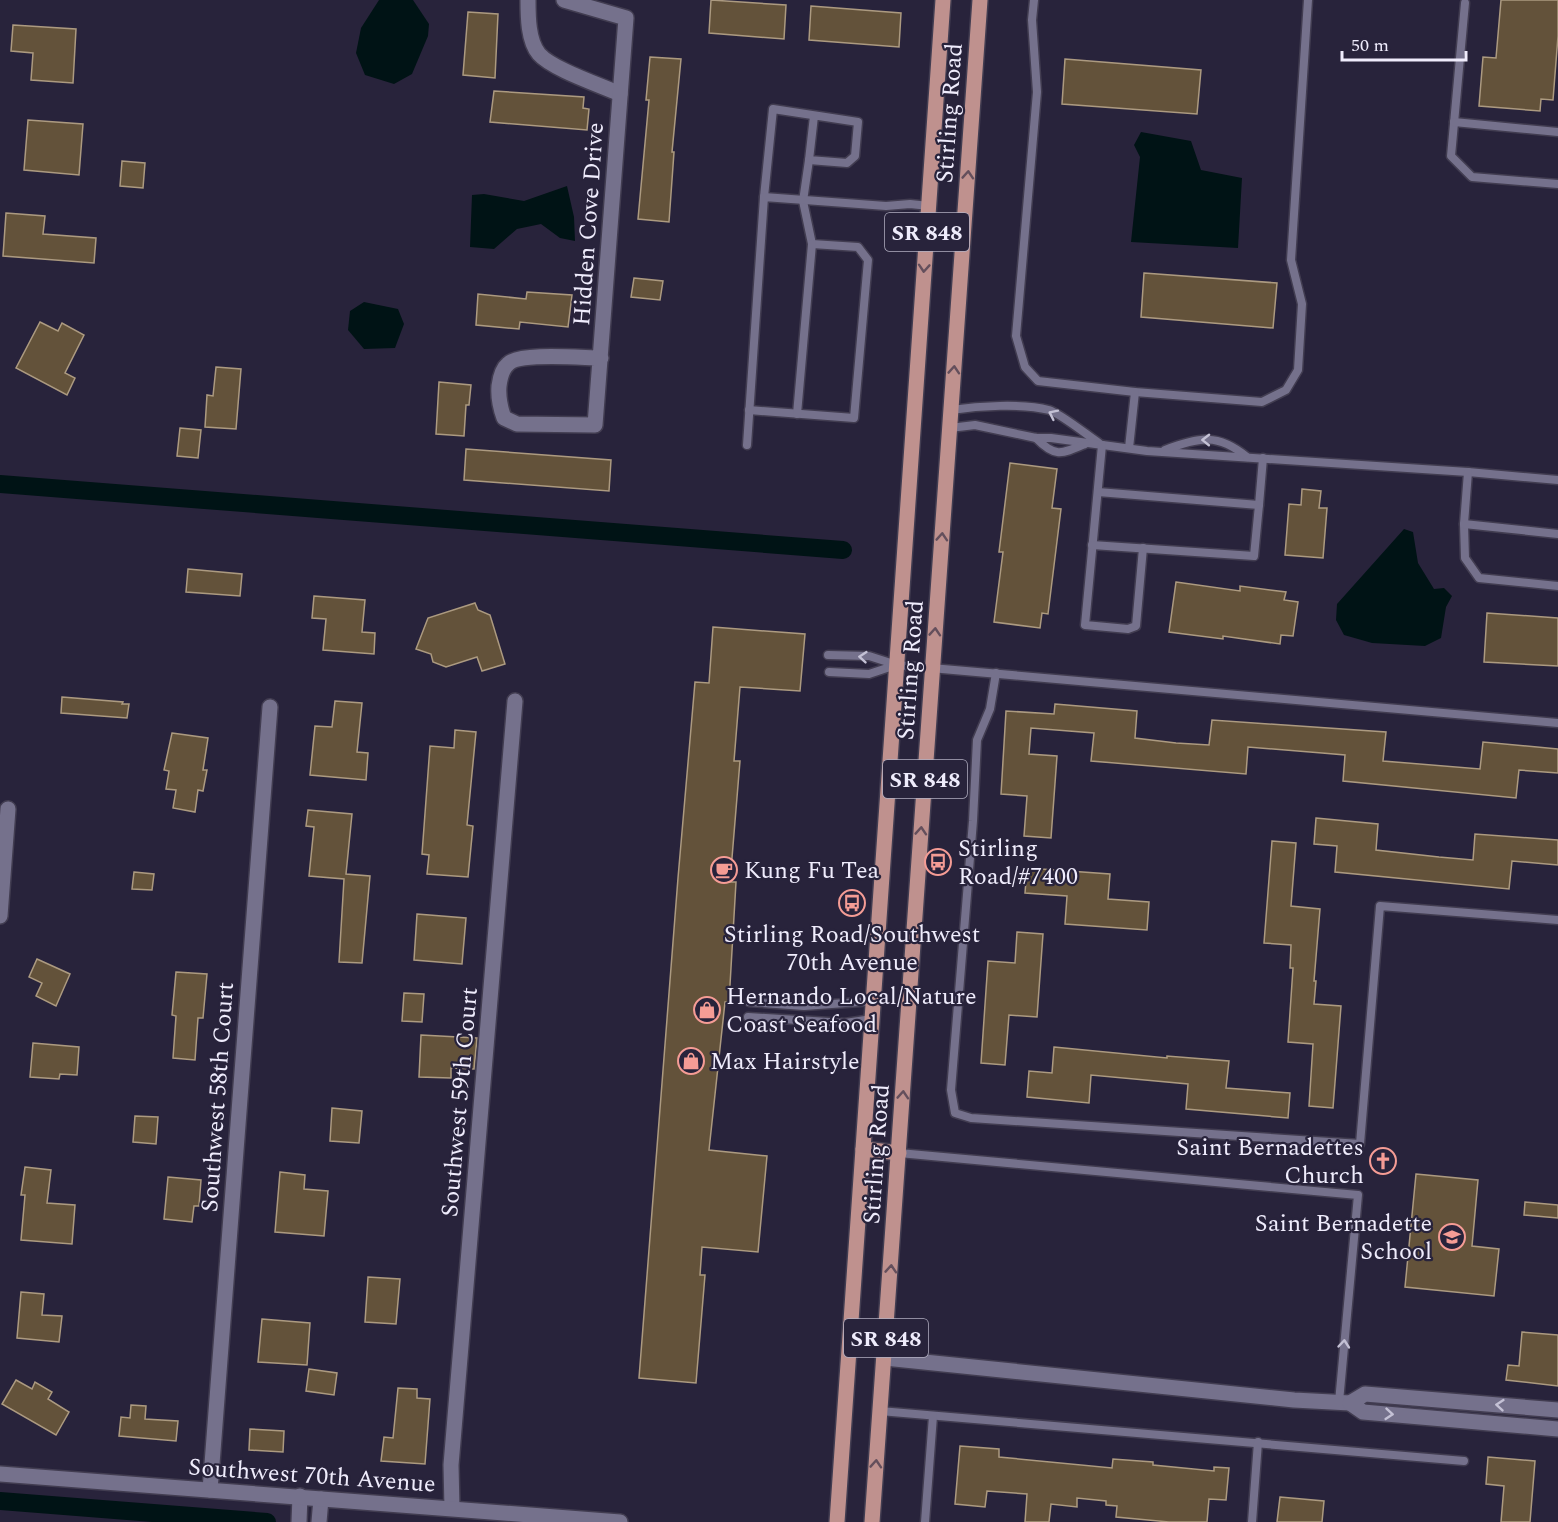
<svg xmlns="http://www.w3.org/2000/svg" width="1558" height="1522" font-family="Spectral,serif">
<style>
.water{fill:#001315}
.lines{fill:none;stroke-linecap:round;stroke-linejoin:round}
.canal{stroke:#001315;stroke-width:18}
.building{fill:#63523a;stroke:#ac9a80;stroke-width:1.5}
.service-casing{stroke:#423d51;stroke-width:11}
.minor-casing{stroke:#423d51;stroke-width:18}
.tertiary-casing{stroke:#423d51;stroke-width:18}
.primary-casing{stroke:#423d51;stroke-width:18}
.service{stroke:#75718c;stroke-width:8}
.minor{stroke:#75718c;stroke-width:15}
.tertiary{stroke:#75718c;stroke-width:15}
.primary{stroke:#bf918e;stroke-width:15}
.oneway{stroke:#644f5c}
.oneway2{stroke:#c4c1d5}
.labels{text-anchor:middle;stroke-width:4.5;stroke-linejoin:round;paint-order:stroke}
.shield{fill:#28233b;stroke:#b3b0c2;stroke-width:1.5}
.shield-label{font-size:22px;font-weight:bold;fill:#efecfc}
.street-label{font-size:24px;fill:#efecfc;stroke:#28233b}
.poi-label{font-size:24px;fill:#efecfc;stroke:#28233b;text-anchor:start}
</style>
<rect width="100%" height="100%" fill="#28233b"/>
<g class="water">
<path d="M379 0H413L429 24 428 36 412 74 394 84 365 75 356 53 361 28Z"/>
<path d="M1141 132 1191 141 1201 170 1242 178 1238 248 1131 242 1140 157 1134 145Z"/>
<path d="M567 186 574 217 575 241 560 238 541 224 517 229 494 249 470 247 472 195 484 194 524 201Z"/>
<path d="M364 302 398 309 404 324 395 348 364 349 348 330 350 311Z"/>
<path d="M1404 529 1413 532 1418 563 1434 589 1444 588 1452 596 1446 607 1441 638 1425 646 1372 643 1344 635 1336 620 1337 604Z"/>
</g>
<g class="lines">
<g class="canal">
<path d="M0 484 843 550"/>
<path d="M0 1501 267 1522"/>
</g>
</g>
<g class="building">
<path d="M711 0 786 5 784 39 709 33Z"/>
<path d="M1501 0H1558V36L1553 100 1541 99 1540 111 1479 106 1483 57 1496 58Z"/>
<path d="M811 6 901 13 899 47 809 40Z"/>
<path d="M468 12 498 14 495 78 463 75Z"/>
<path d="M13 25 76 29 73 83 31 80 33 53 11 51Z"/>
<path d="M650 57 681 59 672 152H674L669 222 638 219 649 100H646Z"/>
<path d="M1065 59 1201 70 1197 114 1062 104Z"/>
<path d="M494 91 584 97 583 108 589 109 587 130 490 122Z"/>
<path d="M28 120 83 124 79 175 24 170Z"/>
<path d="M122 161 145 163 143 188 120 186Z"/>
<path d="M6 213 45 216 43 234 96 238 94 263 3 256Z"/>
<path d="M1144 273 1277 283 1273 328 1141 317Z"/>
<path d="M634 278 663 281 660 300 631 297Z"/>
<path d="M527 292 572 295 568 327 520 322 519 329 476 325 478 294 526 299Z"/>
<path d="M40 322 58 331 62 323 84 335 65 373 75 378 67 395 16 368Z"/>
<path d="M216 367 241 369 236 429 205 427 207 395 213 396Z"/>
<path d="M439 382 471 385 469 405H466L464 436 436 434Z"/>
<path d="M180 428 201 430 198 458 177 456Z"/>
<path d="M466 449 611 460 609 491 464 480Z"/>
<path d="M1010 463 1057 469 1052 508 1061 509 1048 614 1042 613 1040 628 994 622 1003 552H999Z"/>
<path d="M1302 489 1321 491 1319 508H1327L1323 558 1285 555 1289 504 1301 505Z"/>
<path d="M188 569 242 574 240 596 186 592Z"/>
<path d="M1176 582 1240 591V586L1286 592 1284 600 1298 602 1293 636 1281 635 1280 644 1223 636V639L1169 632Z"/>
<path d="M314 596 365 600 362 632 375 633 374 654 323 650 326 619 312 618Z"/>
<path d="M475 603 478 610 490 615 505 664 482 671 477 657 446 667 433 662 431 654 416 649 428 618Z"/>
<path d="M1487 613 1558 618V666L1484 662Z"/>
<path d="M713 627 805 634 800 691 740 687 734 761H740L730 882H736L729 1002H725L709 1150 767 1156 758 1252 702 1247 700 1275H705L696 1383 639 1378 678 878 695 682 709 683Z"/>
<path d="M62 697 123 702 122 704H129L127 718 61 713Z"/>
<path d="M335 701 362 703 357 752 368 753 366 780 310 775 315 726 332 727Z"/>
<path d="M1055 704 1137 711 1135 738 1176 743 1209 745 1212 720 1386 732 1383 761 1480 769 1483 742 1558 749V773L1519 770 1516 798 1343 781 1345 755 1322 753 1248 747 1246 774 1091 761 1094 733 1031 728 1029 754 1057 756 1051 838 1024 836 1027 796 1001 794 1006 711 1054 714Z"/>
<path d="M455 730 476 732 467 825 473 826 468 877 427 874 429 855 422 854 430 746 454 748Z"/>
<path d="M172 733 208 738 203 770H207L203 791 198 790 195 812 173 808 176 790 166 789 169 771 164 770Z"/>
<path d="M308 810 352 814 346 874 370 876 362 963 339 962 344 879 309 876 314 827 306 826Z"/>
<path d="M1316 818 1378 824 1376 850 1439 857 1473 860 1475 834 1558 840V865L1512 861 1509 889 1335 872 1337 846 1314 844Z"/>
<path d="M1272 841 1296 843 1291 906 1320 909 1314 981H1316L1314 1004 1341 1006 1333 1108 1309 1106 1313 1044 1288 1042 1293 968H1290L1291 945 1264 943Z"/>
<path d="M1027 868 1110 874 1108 899 1149 902 1147 930 1065 924 1067 896 1025 893Z"/>
<path d="M134 872 154 874 152 890 132 889Z"/>
<path d="M417 914 466 918 462 964 414 960Z"/>
<path d="M1017 932 1043 934 1037 1017 1009 1015 1005 1065 981 1063 988 961 1015 963Z"/>
<path d="M37 959 70 974 56 1006 36 996 42 983 29 977Z"/>
<path d="M176 972 207 974 203 1018H198L195 1060 173 1058 176 1016 172 1015Z"/>
<path d="M404 993 424 994 422 1022 402 1021Z"/>
<path d="M421 1035 477 1038 474 1069 451 1068V1078L419 1077Z"/>
<path d="M33 1043 79 1047 77 1075 60 1074 59 1079 30 1077Z"/>
<path d="M1054 1047 1167 1058V1056L1229 1061 1226 1088 1290 1093 1288 1118 1186 1109 1188 1084 1091 1075 1089 1103 1027 1097 1029 1071 1052 1073Z"/>
<path d="M332 1108 362 1111 359 1143 330 1141Z"/>
<path d="M135 1116 158 1117 156 1144 133 1142Z"/>
<path d="M25 1167 51 1170 47 1203 75 1205 72 1244 21 1240 25 1195H21Z"/>
<path d="M280 1172 305 1175 304 1189 328 1191 324 1236 275 1232Z"/>
<path d="M1416 1174 1478 1180 1472 1246 1499 1249 1494 1296 1405 1287Z"/>
<path d="M168 1177 201 1180 199 1206H194L192 1222 164 1219Z"/>
<path d="M1525 1202 1558 1205V1218L1524 1215Z"/>
<path d="M368 1277 400 1279 396 1324 365 1322Z"/>
<path d="M21 1292 44 1294 42 1315 62 1316 59 1342 17 1338Z"/>
<path d="M262 1319 310 1323 307 1365 258 1362Z"/>
<path d="M1522 1332 1558 1335V1386L1506 1380 1508 1365 1519 1366Z"/>
<path d="M309 1369 337 1373 334 1395 306 1391Z"/>
<path d="M16 1380 32 1389 35 1382 52 1392 48 1399 69 1412 56 1435 2 1404Z"/>
<path d="M398 1388 417 1389V1398L430 1399 425 1464 381 1461 384 1437 393 1438Z"/>
<path d="M131 1405 146 1406 145 1419 178 1421 176 1441 119 1436 121 1417 130 1418Z"/>
<path d="M250 1429 284 1431 283 1452 249 1450Z"/>
<path d="M960 1446 999 1449V1457L1112 1468 1113 1459 1153 1462V1465L1214 1471V1467L1229 1468 1226 1500 1209 1499 1207 1522H1169L1116 1517 1117 1506 1106 1505V1501L1077 1498V1507L1051 1504 1049 1522H1025L1027 1494 987 1491 985 1507 955 1504Z"/>
<path d="M1488 1457 1535 1461 1530 1522H1501L1504 1486 1486 1484Z"/>
<path d="M1280 1497 1324 1501 1322 1522H1277Z"/>
</g>
<g class="lines">
<defs>
<g id="service">
<path d="M1034 0 1032 20 1037 92 1016 336 1025 367 1038 381 1135 392 1262 402 1286 390 1298 370 1302 304 1291 260 1308 0"/>
<path d="M1465 3 1451 156 1472 177 1558 184"/>
<path d="M1454 122 1558 132"/>
<path d="M764 197 773 109 858 122 855 156 847 163 809 160 814 116"/>
<path d="M749 410 854 418 868 260 858 247 812 244 803 201 809 160"/>
<path d="M951 410C978 406 1022 403 1049 410 1061 414 1087 435 1099 443"/>
<path d="M797 414 812 244"/>
<path d="M950 428 975 425 1036 438H1051L1147 451 1468 472 1558 480"/>
<path d="M1036 438C1055 458 1062 454 1085 444"/>
<path d="M747 445 764 197 886 206 910 204 929 206"/>
<path d="M1102 445 1085 625 1128 629 1136 626 1143 548"/>
<path d="M1129 448 1135 392"/>
<path d="M1165 450C1199 437 1218 433 1247 457"/>
<path d="M1468 472 1464 524 1465 558 1479 578 1558 586"/>
<path d="M1259 505 1263 458"/>
<path d="M1464 524 1558 534"/>
<path d="M1092 545 1254 556 1259 505 1098 492"/>
<path d="M828 655 869 656 897 665 1558 723"/>
<path d="M829 672 869 674 896 665"/>
<path d="M996 673 990 709 977 740 973 821 951 1090 955 1113 971 1118 1360 1144 1380 906 1558 920"/>
<path d="M749 1002 804 1006 873 1001"/>
<path d="M748 1017 845 1023 872 1019"/>
<path d="M899 1153 1358 1195 1339 1402"/>
<path d="M880 1411 1464 1461"/>
<path d="M925 1522 933 1416"/>
<path d="M1252 1522 1258 1442"/>
</g>
<g id="minor">
<path d="M528 0C528 16 528 41 539 54 552 69 600 85 620 94"/>
<path d="M564 0 626 18 595 425 517 424 504 418C500 407 498 398 499 386 500 378 502 369 508 364 519 352 583 358 601 358"/>
<path d="M0 916 8 809"/>
<path d="M885 1358 1294 1400 1350 1403"/>
<path d="M1558 1410 1365 1394 1350 1403 1363 1412 1558 1429"/>
<path d="M210 1490 270 707"/>
<path d="M452 1508 451 1465 515 701"/>
<path d="M299 1522 300 1496"/>
<path d="M319 1522 321 1499"/>
</g>
<path id="tertiary" d="M0 1474 620 1522"/>
<g id="primary">
<path d="M863 1149 899 1153"/>
<path d="M837 1522 943 0"/>
<path d="M872 1522 980 0"/>
</g>
</defs>
<use href="#service" class="service-casing"/>
<use href="#minor" class="minor-casing"/>
<use href="#tertiary" class="tertiary-casing"/>
<use href="#primary" class="primary-casing"/>
<use href="#service" class="service"/>
<use href="#minor" class="minor"/>
<use href="#tertiary" class="tertiary"/>
<use href="#primary" class="primary"/>
</g>
<defs><path id="oneway-chevron" d="M-2-3.5L2.5 0L-2 3.5" fill="none" stroke-width="1.6" stroke-linecap="round" stroke-linejoin="round" transform="scale(1.5)"/></defs>
<g class="oneway">
<use href="#oneway-chevron" transform="translate(968 175) rotate(-86)"/>
<use href="#oneway-chevron" transform="translate(924 268) rotate(94)"/>
<use href="#oneway-chevron" transform="translate(954 370) rotate(-86)"/>
<use href="#oneway-chevron" transform="translate(942 537) rotate(-86)"/>
<use href="#oneway-chevron" transform="translate(935 632) rotate(-86)"/>
<use href="#oneway-chevron" transform="translate(921 831) rotate(-86)"/>
<use href="#oneway-chevron" transform="translate(903 1095) rotate(-86)"/>
<use href="#oneway-chevron" transform="translate(891 1269) rotate(-86)"/>
<use href="#oneway-chevron" transform="translate(876 1464) rotate(-86)"/>
</g>
<g class="oneway2">
<use href="#oneway-chevron" transform="translate(1053 414) rotate(-154)"/>
<use href="#oneway-chevron" transform="translate(1206 440) rotate(-179)"/>
<use href="#oneway-chevron" transform="translate(863 657) rotate(-175)"/>
<use href="#oneway-chevron" transform="translate(1344 1344) rotate(-85)"/>
<use href="#oneway-chevron" transform="translate(1500 1405) rotate(-175)"/>
<use href="#oneway-chevron" transform="translate(1389 1414) rotate(5)"/>
</g>
<defs>
<symbol id="bus-ring" viewBox="-11 -11 22 22"><circle r="9.5" fill="#28233b" stroke="#f59c95" stroke-width="1.5"/><path d="M-5-6H5V4H4V6H2V4H-2V6H-4V4H-5ZM-3.5-4V0h7V-4ZM-3.5 1.2v1.5H-2V1.2ZM2 1.2v1.5H3.5V1.2Z" fill="#f59c95"/></symbol>
<symbol id="cafe-ring" viewBox="-11 -11 22 22"><circle r="9.5" fill="#28233b" stroke="#f59c95" stroke-width="1.5"/><path d="M-5.5-4.5H6V0H3Q3 3.5 0 3.5H-2.5Q-5.5 3.5-5.5 0ZM3-3.2v2h1.7v-2ZM-6 4.5H4V6H-6Z" fill="#f59c95"/></symbol>
<symbol id="shop-ring" viewBox="-11 -11 22 22"><circle r="9.5" fill="#28233b" stroke="#f59c95" stroke-width="1.5"/><path d="M-5-2.5h2.3a2.7 3.5 0 0 1 5.4 0H5L5.5 6h-11ZM-1.5-2.5h3a1.5 2.3 0 0 0-3 0Z" fill="#f59c95"/></symbol>
<symbol id="church-ring" viewBox="-11 -11 22 22"><circle r="9.5" fill="#28233b" stroke="#f59c95" stroke-width="1.5"/><path d="M-1.2-6h2.4v3.5h3.3v2.4h-3.3V6h-2.4V-.1h-3.3v-2.4h3.3Z" fill="#f59c95"/></symbol>
<symbol id="school-ring" viewBox="-11 -11 22 22"><circle r="9.5" fill="#28233b" stroke="#f59c95" stroke-width="1.5"/><path d="M0-5L7-2L0 1L-7-2ZM-4 1L0 2.5L4 1V4Q0 6-4 4Z" fill="#f59c95"/></symbol>
</defs>
<g fill-rule="evenodd">
<use href="#bus-ring" x="923" y="847" width="30" height="30"/>
<use href="#cafe-ring" x="709" y="855" width="30" height="30"/>
<use href="#bus-ring" x="837" y="888" width="30" height="30"/>
<use href="#shop-ring" x="692" y="995" width="30" height="30"/>
<use href="#shop-ring" x="676" y="1046" width="30" height="30"/>
<use href="#church-ring" x="1368" y="1146" width="30" height="30"/>
<use href="#school-ring" x="1437" y="1222" width="30" height="30"/>
</g>
<g class="labels">
<g class="shield">
<rect x="885" y="213" width="84" height="38" rx="4.5"/>
<rect x="883" y="760" width="84" height="38" rx="4.5"/>
<rect x="844" y="1319" width="84" height="38" rx="4.5"/>
</g>
<g class="shield-label">
<text x="927" y="240">SR 848</text>
<text x="925" y="787">SR 848</text>
<text x="886" y="1346">SR 848</text>
</g>
<g class="street-label">
<text transform="translate(949 113) rotate(-86)" y="8">Stirling Road</text>
<text transform="translate(588 224) rotate(-86)" y="8">Hidden Cove Drive</text>
<text transform="translate(910 670) rotate(-86)" y="8">Stirling Road</text>
<text transform="translate(217 1097) rotate(-86)" y="8">Southwest 58th Court</text>
<text transform="translate(459 1102) rotate(-85)" y="8">Southwest 59th Court</text>
<text transform="translate(876 1154) rotate(-86)" y="8">Stirling Road</text>
<text transform="translate(312 1475) rotate(4)" y="8">Southwest 70th Avenue</text>
</g>
<g class="poi-label">
<text x="958" y="856">Stirling<tspan x="958" dy="28">Road/#7400</tspan></text>
<text x="744" y="878">Kung Fu Tea</text>
<text x="852" y="942" text-anchor="middle">Stirling Road/Southwest<tspan x="852" dy="28">70th Avenue</tspan></text>
<text x="726" y="1004">Hernando Local/Nature<tspan x="726" dy="28">Coast Seafood</tspan></text>
<text x="710" y="1069">Max Hairstyle</text>
<text x="1364" y="1155" text-anchor="end">Saint Bernadettes<tspan x="1364" dy="28">Church</tspan></text>
<text x="1432" y="1231" text-anchor="end">Saint Bernadette<tspan x="1432" dy="28">School</tspan></text>
</g>
</g>
<path d="M1342 51v9h124v-9" fill="none" stroke="#efecfc" stroke-width="3"/>
<text x="1351" y="51" font-size="18" fill="#efecfc" stroke="#28233b" stroke-width="4.5" paint-order="stroke">50 m</text>
</svg>
